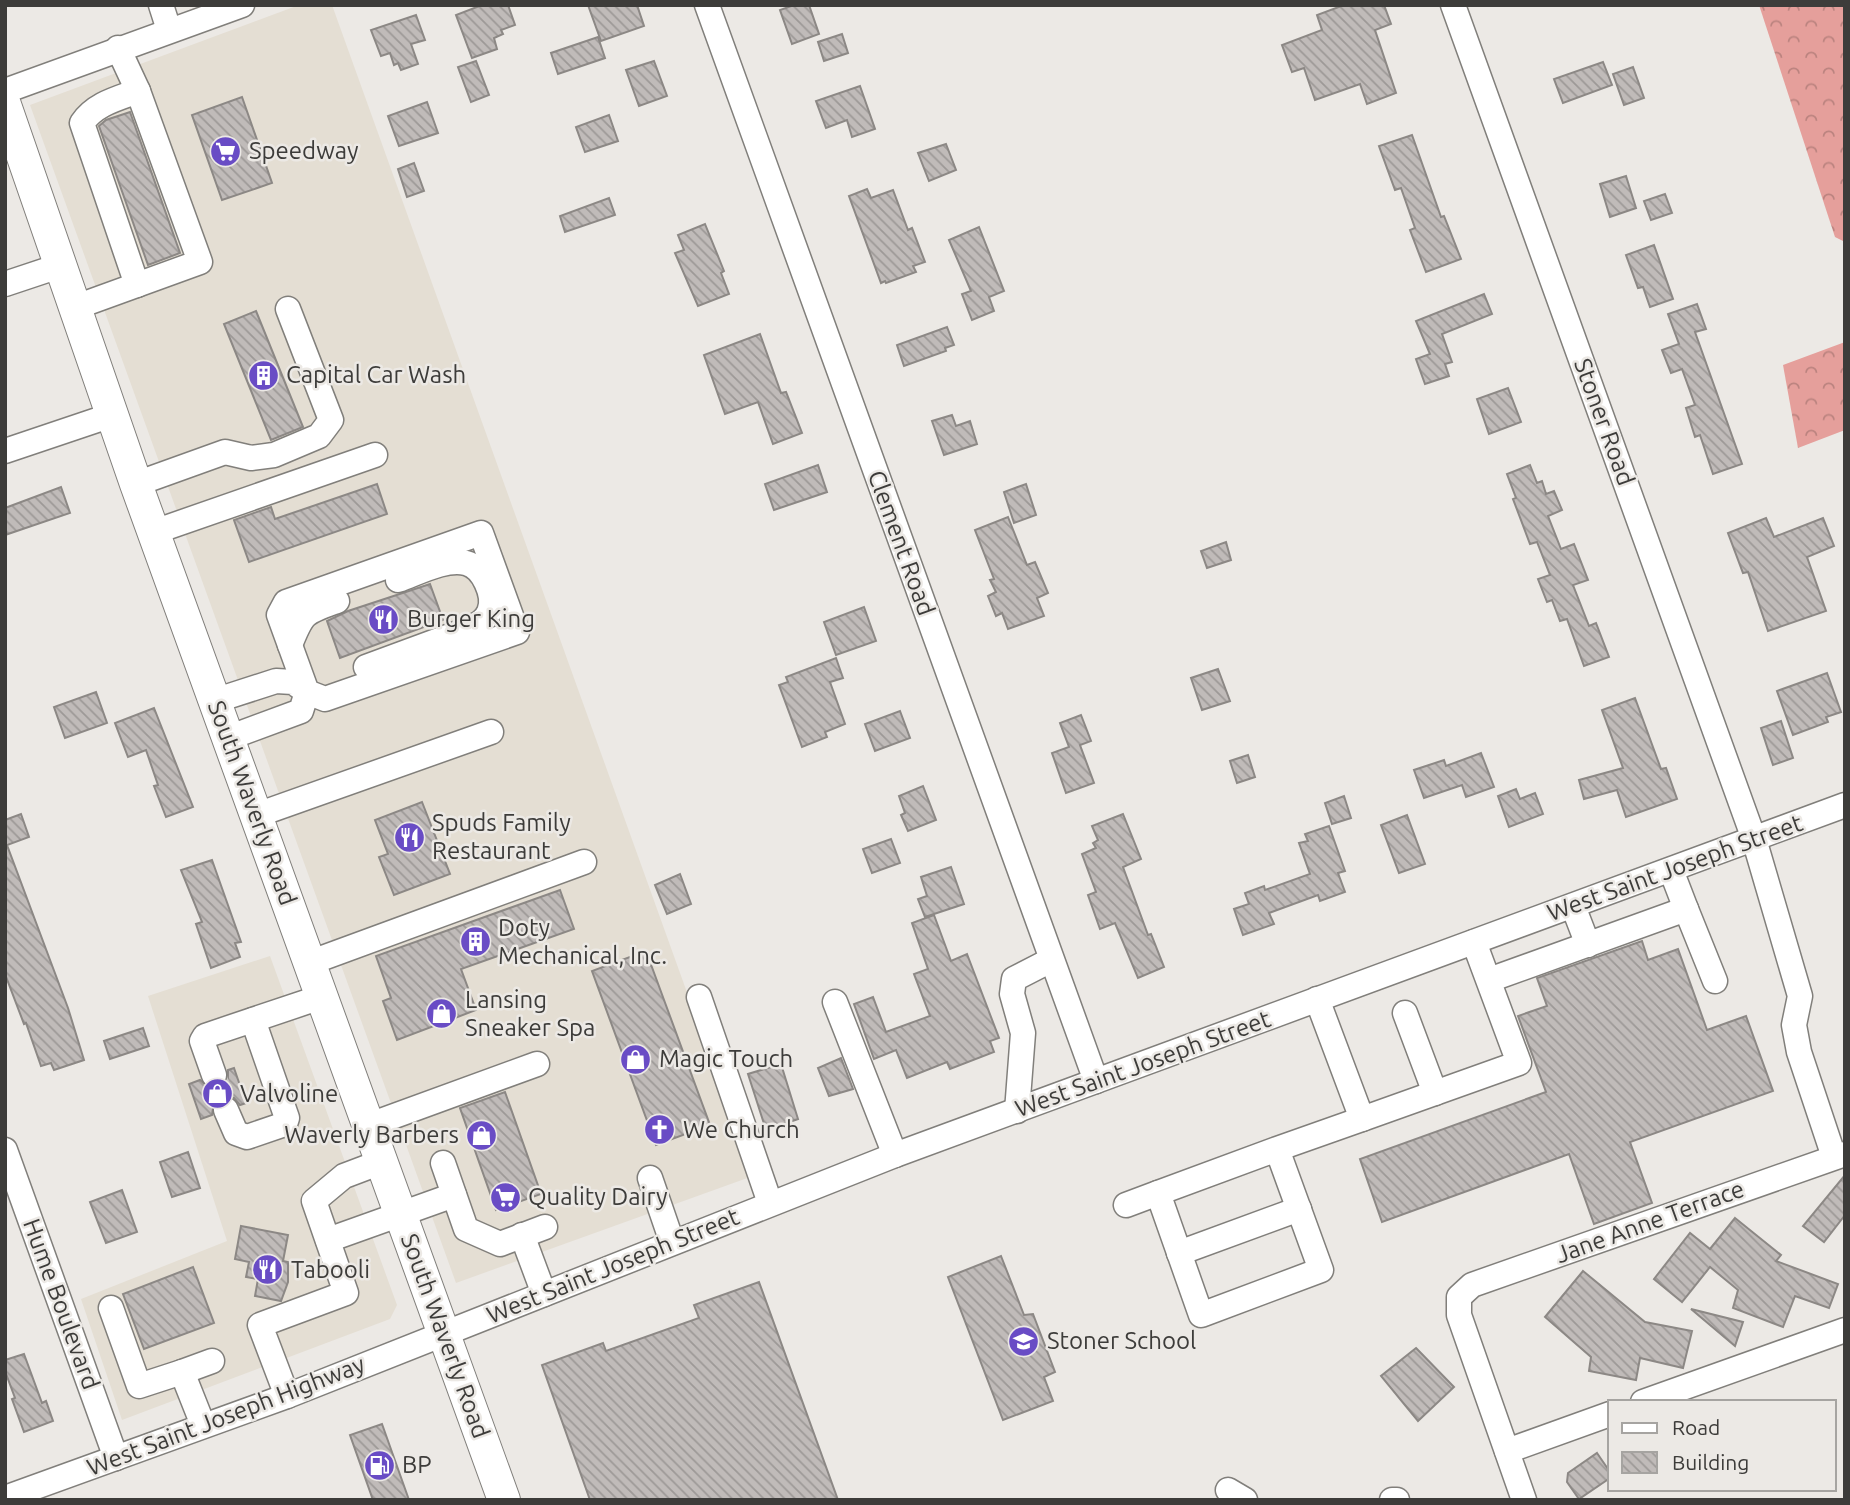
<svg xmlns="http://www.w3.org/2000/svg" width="1850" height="1505" font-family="Ubuntu,sans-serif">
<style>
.built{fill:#e4ded3}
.forest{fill:url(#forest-crowns)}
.building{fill:url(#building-back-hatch);stroke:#8c8885;stroke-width:2}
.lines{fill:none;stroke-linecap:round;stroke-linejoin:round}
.minor-tunnel{stroke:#c9c6c3;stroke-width:24;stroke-dasharray:24 12;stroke-linecap:butt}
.minor-casing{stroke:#817f7b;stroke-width:27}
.major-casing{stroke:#817f7b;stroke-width:34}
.minor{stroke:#fff;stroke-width:24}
.major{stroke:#fff;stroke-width:32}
.labels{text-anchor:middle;stroke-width:5;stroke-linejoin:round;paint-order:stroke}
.poi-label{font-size:24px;fill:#3d3c3a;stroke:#ece9e5;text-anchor:start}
.street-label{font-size:24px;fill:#3d3c3a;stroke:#ece9e5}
</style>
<defs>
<pattern id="forest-crowns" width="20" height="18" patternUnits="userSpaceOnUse" patternTransform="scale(1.75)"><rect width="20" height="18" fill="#e59f9b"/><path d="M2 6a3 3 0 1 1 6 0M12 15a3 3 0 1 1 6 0" fill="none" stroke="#bb837f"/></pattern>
<pattern id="building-back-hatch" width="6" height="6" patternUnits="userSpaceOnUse" patternTransform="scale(1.75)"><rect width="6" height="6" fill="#c0bbb9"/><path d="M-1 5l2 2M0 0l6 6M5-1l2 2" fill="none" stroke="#9d9997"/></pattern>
</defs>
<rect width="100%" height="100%" fill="#ece9e5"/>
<g class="built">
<path d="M299 5H332L753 1176 456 1283 30 105Z"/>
<path d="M270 956 397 1305 390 1319 122 1420 81 1299 227 1241 148 996Z"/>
</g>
<g class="forest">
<path d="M1759 5H1845V242L1835 237Z"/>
<path d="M1845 342V430L1798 448 1783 365Z"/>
</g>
<g class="building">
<path d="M482 5H508L515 25 501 30 503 34 494 38 497 49 472 58 456 15Z"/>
<path d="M588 5H637L644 26 601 41Z"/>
<path d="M794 5H809L819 34 792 44 780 10Z"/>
<path d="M1344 5H1384L1391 24 1375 30 1396 93 1367 104 1360 84 1315 100 1304 68 1292 72 1282 45 1322 30 1317 15Z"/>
<path d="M416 15 425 40 411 44 418 64 401 70 398 63 394 65 390 53 381 56 371 30Z"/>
<path d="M842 34 848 53 824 61 818 42Z"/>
<path d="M598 37 605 58 558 74 551 53Z"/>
<path d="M476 61 489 95 471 102 458 67Z"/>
<path d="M654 61 667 96 639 106 626 70Z"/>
<path d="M1603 62 1612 85 1563 103 1554 79Z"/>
<path d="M1633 67 1644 98 1624 105 1613 74Z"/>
<path d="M860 86 875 129 852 137 847 120 826 128 816 101Z"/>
<path d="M242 97 272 183 222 200 192 115Z"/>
<path d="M427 102 438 133 399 146 388 116Z"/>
<path d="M130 112 180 253 148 265 99 126 106 120Z"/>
<path d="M609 115 618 141 585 152 576 127Z"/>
<path d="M1412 135 1441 217 1444 216 1461 259 1426 272 1410 230 1415 228 1401 188 1395 190 1379 146Z"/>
<path d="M946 144 956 170 929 181 918 153Z"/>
<path d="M414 163 424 191 407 197 398 169Z"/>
<path d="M1626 176 1636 208 1610 217 1600 184Z"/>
<path d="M867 189 871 198 893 190 908 230 912 228 925 262 913 266 916 272 886 283 885 281 881 283 849 196Z"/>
<path d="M1665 194 1672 213 1651 220 1644 201Z"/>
<path d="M609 198 615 215 565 232 560 216Z"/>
<path d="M705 224 724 271 721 273 729 294 698 306 675 253 684 250 678 235Z"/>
<path d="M979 227 1004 291 989 297 994 311 972 320 962 294 971 291 949 240Z"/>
<path d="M1654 245 1673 299 1650 307 1643 287 1638 288 1626 255Z"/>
<path d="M1484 294 1492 314 1442 334 1452 362 1445 364 1449 376 1425 384 1416 359 1430 354 1416 321Z"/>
<path d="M1697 304 1706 329 1695 332 1742 464 1713 474 1700 435 1695 437 1686 408 1695 405 1682 369 1671 373 1662 350 1679 344 1668 314Z"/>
<path d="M256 311 303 427 271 440 224 324Z"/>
<path d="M947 327 954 345 945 348 946 351 904 366 897 345Z"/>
<path d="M760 334 781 393 786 392 802 433 773 444 758 402 725 414 704 355Z"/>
<path d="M1508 388 1521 422 1489 434 1477 399Z"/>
<path d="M952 415 956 426 970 421 977 444 944 455 932 421Z"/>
<path d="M818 465 827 492 774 510 765 484Z"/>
<path d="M1530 465 1537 483 1542 481 1546 494 1554 491 1562 510 1548 516 1561 549 1574 544 1588 580 1573 585 1589 626 1596 623 1609 657 1584 666 1567 619 1560 621 1552 600 1547 602 1538 579 1550 575 1537 542 1530 544 1513 499 1516 498 1507 474Z"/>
<path d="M377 484 387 514 249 562 234 520 271 507 275 519Z"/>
<path d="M1026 484 1036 515 1014 523 1004 492Z"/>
<path d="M61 487 70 513 5 535V508Z"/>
<path d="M1008 517 1027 565 1035 562 1048 593 1037 598 1044 616 1008 629 1002 613 996 616 988 596 996 592 990 580 994 579 975 530Z"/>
<path d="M1766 518 1774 537 1823 518 1834 546 1807 557 1826 611 1768 631 1748 572 1743 573 1728 533Z"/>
<path d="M1226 542 1231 560 1207 568 1201 551Z"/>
<path d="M430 584 443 620 340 658 327 621 348 611Z"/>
<path d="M864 607 876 641 836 655 824 622Z"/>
<path d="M836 658 843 678 830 682 845 724 825 732 827 737 802 747 779 685 788 682 786 677Z"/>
<path d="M1218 669 1230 701 1202 710 1191 678Z"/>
<path d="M1827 673 1841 712 1826 717 1828 722 1793 735 1777 691Z"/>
<path d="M96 692 107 723 65 738 54 707Z"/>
<path d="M1635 698 1661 769 1666 768 1677 799 1626 817 1617 790 1584 799 1579 780 1623 768 1602 710Z"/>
<path d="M154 708 193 807 166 817 154 786 158 785 146 750 128 757 115 723Z"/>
<path d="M900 711 910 738 875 751 865 724Z"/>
<path d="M1081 715 1091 741 1080 745 1094 783 1066 793 1052 753 1069 747 1060 723Z"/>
<path d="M1781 721 1793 758 1773 765 1761 728Z"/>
<path d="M1481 753 1494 787 1466 797 1462 785 1424 798 1414 770 1444 760 1446 766Z"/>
<path d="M1248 755 1255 777 1237 783 1230 761Z"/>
<path d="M923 786 936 820 908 831 901 815 905 813 899 796Z"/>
<path d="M1516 789 1520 799 1535 793 1543 814 1509 827 1498 796Z"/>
<path d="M1344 796 1351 818 1332 824 1325 803Z"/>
<path d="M422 802 450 874 394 895 379 857 388 854 375 820Z"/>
<path d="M21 814 29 837 7 845 68 1008 84 1060 54 1070 51 1063 41 1066 26 1023 24 1024 5 974V820Z"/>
<path d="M1123 814 1141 859 1123 867 1148 935 1151 934 1164 967 1138 978 1115 923 1100 929 1088 895 1096 892 1082 854 1096 848 1093 843 1098 840 1092 826Z"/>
<path d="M1407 815 1425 864 1399 873 1381 825Z"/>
<path d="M1329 826 1345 871 1338 873 1345 892 1320 901 1318 895 1269 913 1274 924 1243 935 1234 909 1249 904 1245 893 1264 886 1265 890 1310 874 1299 843 1308 841 1305 834Z"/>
<path d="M891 839 900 863 872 873 863 849Z"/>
<path d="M212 860 241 942 235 943 240 957 211 968 196 924 202 922 181 870Z"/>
<path d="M951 867 964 904 925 917 918 899 927 896 921 877Z"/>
<path d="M680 874 691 904 667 914 655 885Z"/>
<path d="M560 890 574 929 461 969 476 1010 397 1040 383 1001 391 998 376 956Z"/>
<path d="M934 915 951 961 967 954 999 1038 990 1041 994 1052 950 1069 947 1062 907 1078 896 1050 874 1059 854 1004 873 997 886 1032 930 1016 914 974 928 969 912 923Z"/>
<path d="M1642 941 1648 960 1678 949 1707 1030 1746 1016 1773 1091 1630 1142 1652 1203 1594 1224 1569 1154 1382 1222 1360 1159 1546 1092 1518 1016 1547 1006 1537 978Z"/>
<path d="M646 951 710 1125 656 1145 592 971Z"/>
<path d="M143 1028 149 1046 110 1059 104 1041Z"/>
<path d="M841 1058 853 1089 829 1096 818 1068Z"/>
<path d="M781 1064 798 1119 766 1130 748 1074Z"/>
<path d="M234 1068 246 1103 240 1105 234 1098 221 1096 214 1102 212 1115 201 1119 189 1084 200 1080 211 1089H220L228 1078V1070Z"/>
<path d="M505 1092 541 1194 496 1210 460 1108Z"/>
<path d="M188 1152 200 1188 172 1197 160 1162Z"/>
<path d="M1845 1175V1215L1824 1242 1803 1226Z"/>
<path d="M122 1190 137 1232 106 1243 90 1202Z"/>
<path d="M1735 1218 1781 1255 1776 1261 1838 1284 1829 1308 1795 1296 1783 1327 1733 1308 1738 1290 1710 1267 1682 1302 1654 1279 1690 1233 1710 1249Z"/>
<path d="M241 1226 288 1235 283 1261 288 1262V1282L281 1301 255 1296 258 1279 246 1277 249 1262 235 1259Z"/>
<path d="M1001 1256 1024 1315 1033 1314 1055 1372 1044 1377 1053 1401 1003 1420 948 1277Z"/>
<path d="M193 1267 214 1323 144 1349 123 1294Z"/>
<path d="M1583 1271 1645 1322 1692 1331 1683 1368 1640 1358 1636 1380 1589 1371 1591 1357 1545 1317Z"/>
<path d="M759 1282 838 1500H590L542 1365 603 1343 606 1351 699 1318 694 1305Z"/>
<path d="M1691 1309 1743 1322 1735 1346Z"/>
<path d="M1416 1348 1454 1387 1418 1421 1381 1376Z"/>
<path d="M24 1354 42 1403 46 1401 53 1421 24 1432 12 1399 15 1398 5 1371V1360Z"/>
<path d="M382 1424 409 1500H373L350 1435Z"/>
<path d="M1597 1453 1610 1472V1478L1579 1499 1567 1482 1568 1473Z"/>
</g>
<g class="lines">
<path class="minor-tunnel" d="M214 1075 226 1110"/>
<defs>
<g id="minor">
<path d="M161 5 169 30"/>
<path d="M707 5 1096 1081"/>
<path d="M1453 5 1754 839 1800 996 1794 1025 1799 1052 1834 1157"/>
<path d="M5 91 242 5"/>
<path d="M5 284 62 265"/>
<path d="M137 285 82 123C95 104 116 99 138 91"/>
<path d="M76 307 200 262 138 91 118 48"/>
<path d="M5 451 112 415"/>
<path d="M136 484 225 452 251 458 274 455 319 436 331 420 288 309"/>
<path d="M154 532 375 455"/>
<path d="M481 533 517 632 325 699 307 692 279 615 286 602Z"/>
<path d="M290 645C303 612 304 613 337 601"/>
<path d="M366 667 469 629C478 624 485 621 489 612 496 596 483 567 466 563 445 558 418 573 398 580"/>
<path d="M214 701 276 681 293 682 307 692 301 711 228 738"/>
<path d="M257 815 491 732"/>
<path d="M1671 870 1686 909"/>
<path d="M1573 906 1588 945"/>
<path d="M309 963 584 862"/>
<path d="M1489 980 1686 909 1715 981"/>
<path d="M699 997 770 1203"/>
<path d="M1317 999 1362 1119 1519 1063 1474 942"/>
<path d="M835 1002 895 1155"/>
<path d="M1405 1013 1435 1093"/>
<path d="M214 1075 202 1041 205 1036 321 997"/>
<path d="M226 1110 236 1133 247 1137 285 1124 287 1118 253 1020"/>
<path d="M1017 1111 1023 1033 1012 994 1014 979 1051 960"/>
<path d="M367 1126 537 1064"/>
<path d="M1277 1149 1158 1193 1201 1315 1321 1270 1277 1149 1362 1119"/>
<path d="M5 1150 116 1458"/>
<path d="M443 1163 466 1229 500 1244 545 1227"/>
<path d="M650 1178 672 1242"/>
<path d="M1126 1205 1158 1193"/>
<path d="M522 1235 544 1294"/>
<path d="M328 1240 454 1195"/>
<path d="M1179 1253 1299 1209"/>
<path d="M111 1308 139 1386 182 1372 203 1425"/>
<path d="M182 1372 212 1361"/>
<path d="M287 1396 260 1325 346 1293 314 1201 344 1176 381 1162"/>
<path d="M1643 1402 1845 1330"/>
<path d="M1507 1451 1610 1414"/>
<path d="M1228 1490 1245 1500"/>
<path d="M5 1498 287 1396 895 1155 1845 805"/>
<path d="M1392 1500H1397"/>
<path d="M1524 1500 1459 1315V1297L1472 1285 1845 1154"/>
</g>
<path id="major" d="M5 105 136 484 504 1500"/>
</defs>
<use href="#minor" class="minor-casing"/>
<use href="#major" class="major-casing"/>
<use href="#minor" class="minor"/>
<use href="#major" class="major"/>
</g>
<defs>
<symbol id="supermarket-disc" viewBox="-11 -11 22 22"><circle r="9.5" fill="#694cc5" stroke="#ece9e5"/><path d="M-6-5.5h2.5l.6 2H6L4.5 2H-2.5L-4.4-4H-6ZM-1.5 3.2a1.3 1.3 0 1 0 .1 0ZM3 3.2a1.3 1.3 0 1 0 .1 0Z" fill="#fff"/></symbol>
<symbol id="building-disc" viewBox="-11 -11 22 22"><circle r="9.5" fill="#694cc5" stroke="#ece9e5"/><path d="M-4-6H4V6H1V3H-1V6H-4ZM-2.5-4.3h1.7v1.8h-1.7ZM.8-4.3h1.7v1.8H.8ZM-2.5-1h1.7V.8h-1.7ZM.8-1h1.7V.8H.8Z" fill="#fff"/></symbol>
<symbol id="restaurant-disc" viewBox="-11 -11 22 22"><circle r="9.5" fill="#694cc5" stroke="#ece9e5"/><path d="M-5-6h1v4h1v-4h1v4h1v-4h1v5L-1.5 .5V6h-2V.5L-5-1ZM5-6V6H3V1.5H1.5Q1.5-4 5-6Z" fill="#fff"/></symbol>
<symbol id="shop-disc" viewBox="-11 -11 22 22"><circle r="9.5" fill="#694cc5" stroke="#ece9e5"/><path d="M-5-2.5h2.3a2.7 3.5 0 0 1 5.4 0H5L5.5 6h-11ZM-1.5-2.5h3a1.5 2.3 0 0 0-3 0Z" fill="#fff"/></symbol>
<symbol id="church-disc" viewBox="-11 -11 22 22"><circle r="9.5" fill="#694cc5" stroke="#ece9e5"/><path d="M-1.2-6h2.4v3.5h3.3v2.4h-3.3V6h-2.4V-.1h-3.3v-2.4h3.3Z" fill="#fff"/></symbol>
<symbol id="school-disc" viewBox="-11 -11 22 22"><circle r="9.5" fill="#694cc5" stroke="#ece9e5"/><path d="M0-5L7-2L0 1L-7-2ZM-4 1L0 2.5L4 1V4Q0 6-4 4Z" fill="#fff"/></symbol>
<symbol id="fuel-disc" viewBox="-11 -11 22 22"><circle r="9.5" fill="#694cc5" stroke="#ece9e5"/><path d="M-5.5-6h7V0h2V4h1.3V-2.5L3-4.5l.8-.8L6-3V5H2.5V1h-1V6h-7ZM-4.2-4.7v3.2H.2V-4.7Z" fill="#fff"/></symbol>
</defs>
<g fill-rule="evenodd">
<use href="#supermarket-disc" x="208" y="134" width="35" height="35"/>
<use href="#building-disc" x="246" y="358" width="35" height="35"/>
<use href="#restaurant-disc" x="366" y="602" width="35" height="35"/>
<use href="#restaurant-disc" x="392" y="820" width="35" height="35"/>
<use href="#building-disc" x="458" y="924" width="35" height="35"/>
<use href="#shop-disc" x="424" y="996" width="35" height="35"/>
<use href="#shop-disc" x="618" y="1042" width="35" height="35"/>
<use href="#shop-disc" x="200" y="1076" width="35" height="35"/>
<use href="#church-disc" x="642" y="1112" width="35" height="35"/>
<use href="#shop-disc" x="464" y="1118" width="35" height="35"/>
<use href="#supermarket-disc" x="488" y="1180" width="35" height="35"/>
<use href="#restaurant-disc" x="250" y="1252" width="35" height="35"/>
<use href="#school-disc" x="1006" y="1324" width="35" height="35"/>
<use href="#fuel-disc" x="362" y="1448" width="35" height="35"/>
</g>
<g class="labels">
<g class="poi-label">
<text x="249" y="159">Speedway</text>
<text x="286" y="383">Capital Car Wash</text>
<text x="407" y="627">Burger King</text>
<text x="432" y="831">Spuds Family<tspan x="432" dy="28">Restaurant</tspan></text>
<text x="498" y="936">Doty<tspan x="498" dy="28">Mechanical, Inc.</tspan></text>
<text x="465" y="1008">Lansing<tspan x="465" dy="28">Sneaker Spa</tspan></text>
<text x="659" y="1067">Magic Touch</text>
<text x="240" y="1102">Valvoline</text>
<text x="683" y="1138">We Church</text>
<text x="459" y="1143" text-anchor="end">Waverly Barbers</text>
<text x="528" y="1205">Quality Dairy</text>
<text x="291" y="1278">Tabooli</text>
<text x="1047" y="1349">Stoner School</text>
<text x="402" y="1473">BP</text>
</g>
<g class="street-label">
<text transform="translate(1604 422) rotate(70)" y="8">Stoner Road</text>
<text transform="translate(901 543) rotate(70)" y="8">Clement Road</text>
<text transform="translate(252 803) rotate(70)" y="8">South Waverly Road</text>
<text transform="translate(1675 868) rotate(-20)" y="8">West Saint Joseph Street</text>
<text transform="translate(1143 1064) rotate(-20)" y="8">West Saint Joseph Street</text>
<text transform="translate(1650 1222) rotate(-20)" y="8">Jane Anne Terrace</text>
<text transform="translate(613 1266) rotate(-22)" y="8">West Saint Joseph Street</text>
<text transform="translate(61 1304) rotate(70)" y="8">Hume Boulevard</text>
<text transform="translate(445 1336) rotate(70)" y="8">South Waverly Road</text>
<text transform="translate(226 1416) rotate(-21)" y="8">West Saint Joseph Highway</text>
</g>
</g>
<rect width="1850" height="1505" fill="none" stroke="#3d3c3a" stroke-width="14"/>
<rect x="1608" y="1400" width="228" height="91" fill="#ece9e5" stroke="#a6a4a1" stroke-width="2"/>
<rect x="1622" y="1423" width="35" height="10" fill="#ffffff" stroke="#a6a4a1" stroke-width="2"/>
<text x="1672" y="1435" font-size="21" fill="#3d3c3a">Road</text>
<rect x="1622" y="1452" width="35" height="21" fill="url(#building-back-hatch)" stroke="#a6a4a1" stroke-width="2"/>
<text x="1672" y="1470" font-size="21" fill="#3d3c3a">Building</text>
</svg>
